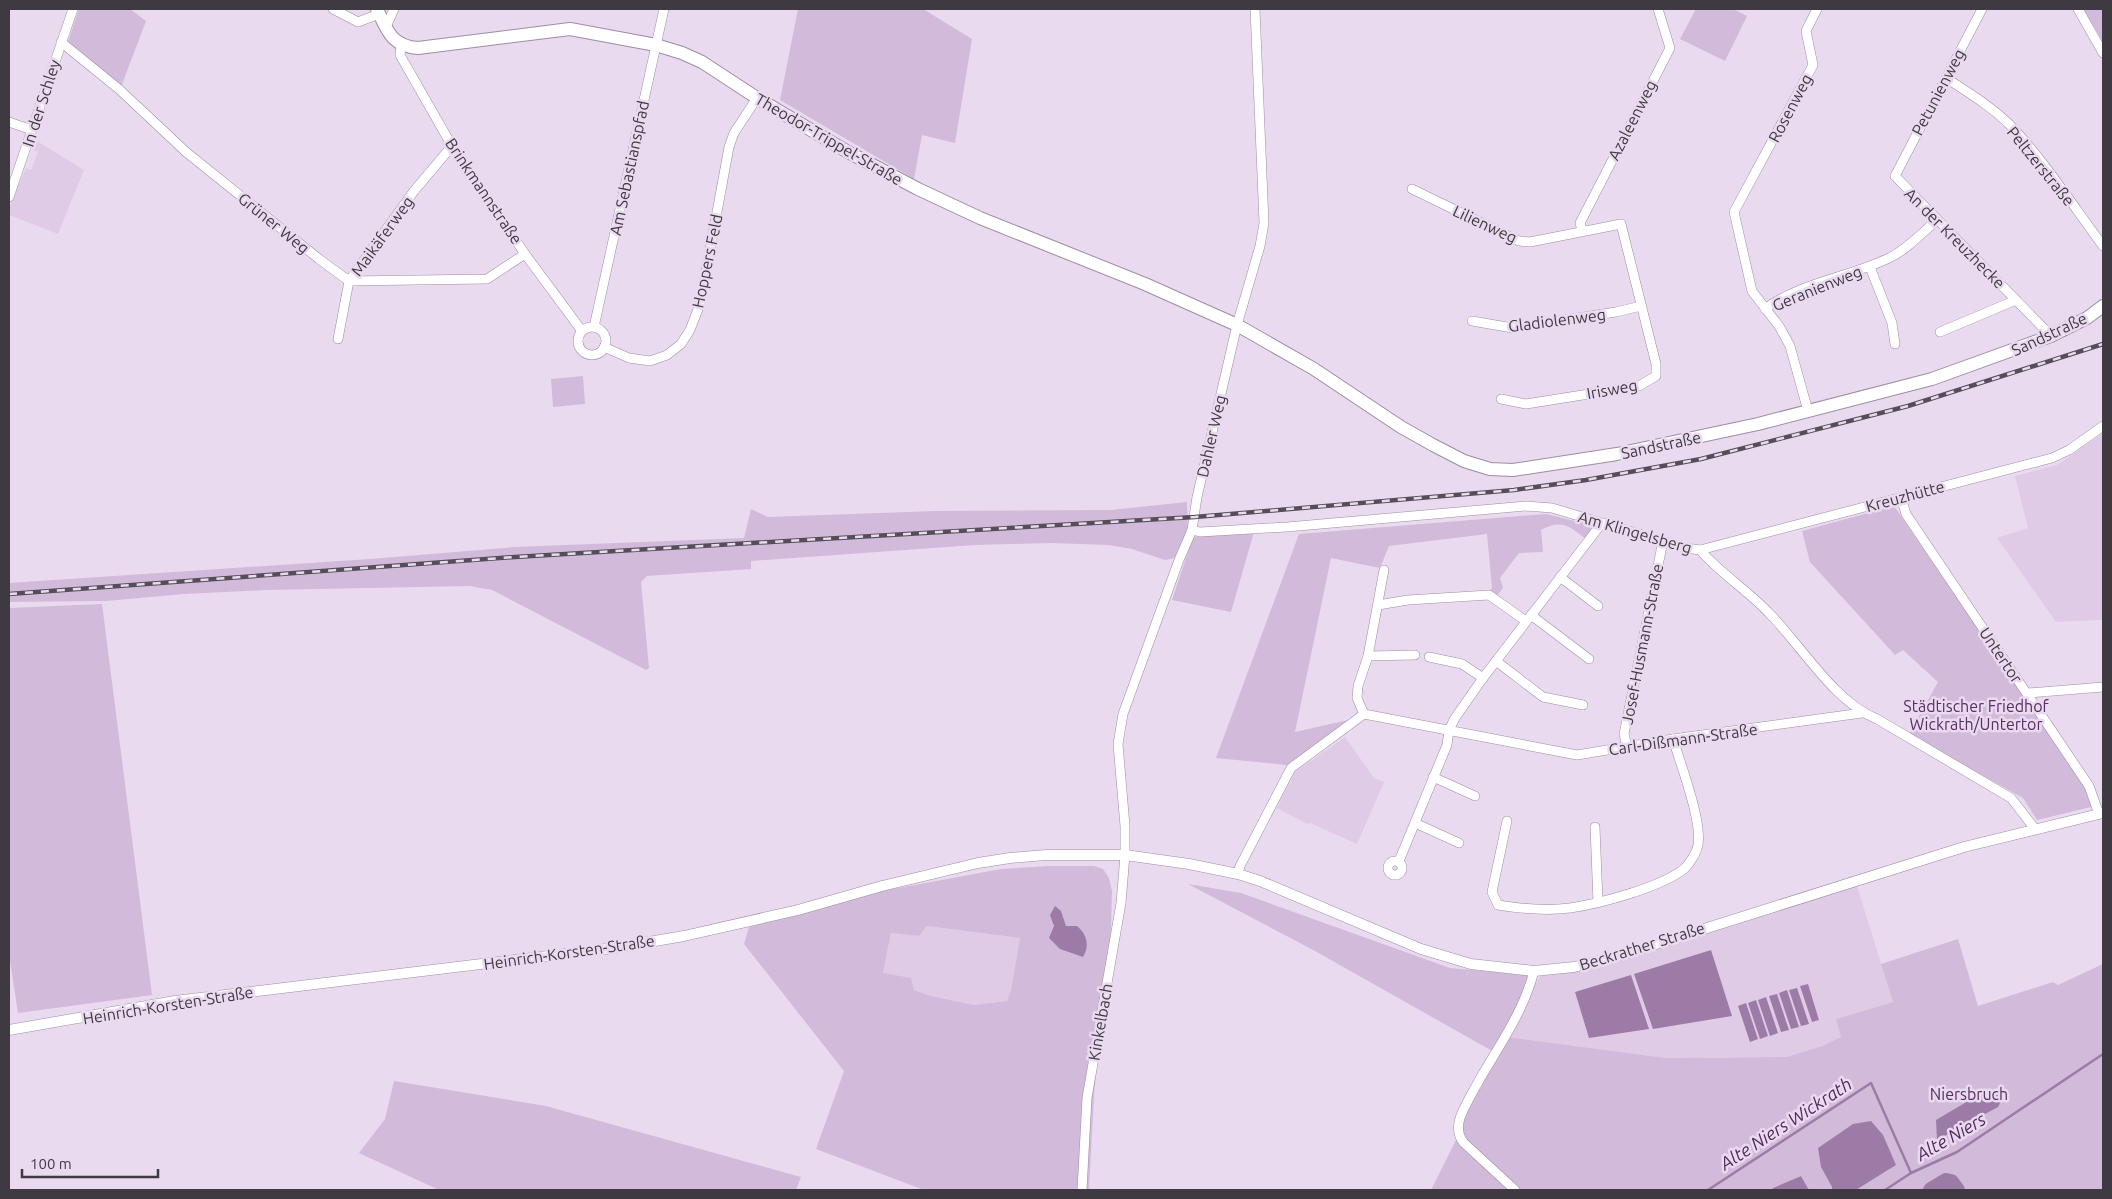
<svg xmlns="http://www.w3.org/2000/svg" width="2112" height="1199" font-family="Ubuntu,sans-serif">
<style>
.built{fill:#e0cbe7}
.green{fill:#d2bada;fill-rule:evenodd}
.water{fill:#9c7ca6}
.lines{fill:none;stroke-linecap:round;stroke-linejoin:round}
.stream{stroke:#9c7ca6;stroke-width:2.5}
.river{stroke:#9c7ca6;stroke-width:16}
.minor-casing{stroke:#9d8da2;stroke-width:10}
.tertiary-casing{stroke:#9d8da2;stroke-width:11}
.secondary-casing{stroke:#9d8da2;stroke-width:14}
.minor{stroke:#fff;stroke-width:9}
.tertiary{stroke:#fff;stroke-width:10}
.secondary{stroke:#fff;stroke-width:12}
.rail-casing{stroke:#554e58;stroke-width:4.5}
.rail{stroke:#eadaf0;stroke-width:2.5;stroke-dasharray:8;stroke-linecap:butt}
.labels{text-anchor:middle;stroke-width:5;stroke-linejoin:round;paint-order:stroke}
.street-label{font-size:16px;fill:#3f3941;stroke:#eadaf0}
.park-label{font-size:16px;fill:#582e65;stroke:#eadaf0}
.water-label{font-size:18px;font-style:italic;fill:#52285e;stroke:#eadaf0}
</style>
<rect width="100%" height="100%" fill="#eadaf0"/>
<g class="built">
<path d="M37 141 84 170 58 234 9 215V208L26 168 31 170 38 152 33 150Z"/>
<path d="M2103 433V620L2056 622 1997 538 2028 528 2015 476 2057 465Z"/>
<path d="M1345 737 1374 778 1384 782 1357 844 1310 823 1307 824 1277 808 1295 772Z"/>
<path d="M1857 886 1893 1002 1836 1019 1842 1037 1822 1046 1787 1057H1719L1673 1059 1507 1037 1540 976 1584 968Z"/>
<path d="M927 926 1020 938 1011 990 1007 1001 974 1005 931 996 914 990 883 973 891 933 919 936Z"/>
</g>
<g class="green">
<path d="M79 9H130L146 21 121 87 71 48 68 42Z"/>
<path d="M798 9H923L972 39 955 143 922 135 914 179 780 100Z"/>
<path d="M1696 9H1733L1747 16 1725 61 1680 39Z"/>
<path d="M2085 9 2103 10V42L2084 10Z"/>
<path d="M583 376 585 404 553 407 551 379Z"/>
<path d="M1187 502 1188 531 1175 558 1165 560 1132 549 1109 545 1051 543 975 545 751 561V569L647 576 641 582 649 668 646 670 492 590 470 586 267 590 184 594 106 601 9 602V583L370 559 515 547 744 538 751 509 768 517 935 511 1111 510Z"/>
<path d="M1894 506 2085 785 2091 807 2037 820 2023 798 1909 734 1938 682 1903 650 1895 655 1810 562 1802 531Z"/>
<path d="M1546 514 1595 526 1586 539C1569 526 1562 519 1541 530L1543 552 1519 553 1500 578 1503 588 1496 597 1489 592 1492 588 1487 534 1389 546 1380 568 1331 558 1295 732 1348 720 1287 765 1216 758 1299 534Z"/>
<path d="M1254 532 1231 612 1172 600 1193 537Z"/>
<path d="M102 604 152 995 18 1013 9 954V608Z"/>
<path d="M1049 866H1094L1103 869 1109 878 1112 891 1111 929 1094 1095 1089 1190H924L816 1149 844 1071 744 944 749 927 877 892 1001 869ZM927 926 1020 938 1011 990 1007 1001 974 1005 931 996 914 990 911 978 883 973 891 933 919 936Z"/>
<path d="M1188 884 1241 893 1450 968 1537 976 1494 1052 1315 951Z"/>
<path d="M1958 939 1978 1006 2053 982 2058 985 2103 964V1190H1856L1890 1169 1821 1167 1832 1187V1190H1809L1801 1176 1773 1188V1190H1431L1461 1130 1463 1117 1507 1037 1666 1058 1787 1057 1822 1046 1841 1037 1836 1019 1893 1002 1881 964Z"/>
<path d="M394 1081 546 1106 801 1177 796 1190H439L359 1153 385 1119Z"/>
</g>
<g class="water">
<path d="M1055 906 1061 911 1066 926H1077C1087 934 1090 946 1083 957L1060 949 1049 938 1054 926 1050 915Z"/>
<path d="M1711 950 1732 1016 1653 1029 1634 974Z"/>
<path d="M1631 975 1649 1029 1589 1038 1575 992Z"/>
<path d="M1808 984 1819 1020 1812 1022 1800 986Z"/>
<path d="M1797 988 1809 1024 1801 1026 1789 990Z"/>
<path d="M1787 990 1799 1027 1791 1029 1779 993Z"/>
<path d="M1777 994 1789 1030 1781 1032 1769 996Z"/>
<path d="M1766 997 1778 1033 1770 1036 1758 1000Z"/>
<path d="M1756 1000 1768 1036 1760 1039 1748 1003Z"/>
<path d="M1746 1003 1758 1039 1750 1042 1738 1006Z"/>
<path d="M1985 1091 1998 1092 2002 1099 1998 1107 1937 1140 1936 1120Z"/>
<path d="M1871 1121 1883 1135 1896 1165 1856 1190H1832V1187L1821 1167 1818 1148 1853 1124Z"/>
<path d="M1801 1176 1809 1190H1773V1188Z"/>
</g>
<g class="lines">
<g class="stream">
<path d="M1708 1190 1871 1083 1911 1173"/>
<path d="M1885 1190 1911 1173 1957 1152 2103 1054"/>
</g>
<path class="river" d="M1931 1190 1946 1181 1951 1182 1957 1190"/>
<defs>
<g id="minor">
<path d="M333 9 358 22 379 14"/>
<path d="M1982 9 1895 176 2051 336"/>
<path d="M2078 9 2103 53"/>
<path d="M386 27 394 9"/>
<path d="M61 42 120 90 186 152 319 259 349 281 487 279 525 254"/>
<path d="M401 44 400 55 452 146 525 254 582 331"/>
<path d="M1946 78C1969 93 1994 108 2014 129 2047 165 2074 207 2103 246"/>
<path d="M9 122 32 130"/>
<path d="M1412 189 1519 241 1530 242 1621 224 1656 364V376L1639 386 1526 404 1501 399"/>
<path d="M9 197 73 9"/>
<path d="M1582 230 1580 223 1670 48 1658 9"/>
<path d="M1870 267 1892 323 1895 344"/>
<path d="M1765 309C1799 283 1850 277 1889 258 1905 251 1923 232 1937 220"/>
<path d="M1472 321 1513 328 1616 312 1641 306"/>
<path d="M594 327 664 9"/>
<circle cx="592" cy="341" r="14"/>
<path d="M1940 332 2016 300"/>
<path d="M338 339 349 281 414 191 452 146"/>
<path d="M604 347 629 358 650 361 667 355 681 344 690 330 700 304 729 147 734 133 757 98"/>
<path d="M1808 411 1790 346 1779 326 1752 291 1734 212 1813 65 1806 31 1817 9"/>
<path d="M1901 497 1906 514 2089 786 2099 814"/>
<path d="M1192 530 1200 532 1287 527 1526 506 1552 508 1686 548 1700 550C1720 573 1747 590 1768 612 1801 645 1834 702 1877 719L2011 798 2035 829"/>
<path d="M1700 550 2052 458 2069 450 2103 426"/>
<path d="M1560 577 1598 606"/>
<path d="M1378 605 1408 600 1489 595 1526 621"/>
<path d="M1531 615 1589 659"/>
<path d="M1368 656 1415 655"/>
<path d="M1429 657 1462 664 1483 678"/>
<path d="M1496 661 1543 697 1583 705"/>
<path d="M2028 693 2103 687"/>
<path d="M1364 714 1357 698 1358 686 1368 656 1384 570"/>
<path d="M1627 747 1624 734 1663 541"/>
<path d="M1433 777 1475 796"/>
<path d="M1507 821 1492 892 1498 905C1522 909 1546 911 1570 908 1598 904 1663 887 1685 868 1689 864 1695 855 1697 849 1705 827 1680 763 1673 739"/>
<path d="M1415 823 1459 843"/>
<path d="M1595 827 1598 902"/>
<circle cx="1395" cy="868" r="7"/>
<path d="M1399 861 1447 745 1449 730 1455 718 1483 678 1602 523"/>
<path d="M1238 874 1240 866 1291 768 1364 714 1577 755 1673 739 1862 713"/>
<path d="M1082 1190 1087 1098 1121 903 1125 855V826L1118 744 1123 714 1179 560 1192 530 1197 497 1237 325 1260 246 1264 223 1255 9"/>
<path d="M1515 1190 1464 1143C1458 1136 1457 1128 1460 1118 1465 1104 1474 1090 1481 1077 1501 1043 1524 1010 1534 971"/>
</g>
<path id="tertiary" d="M9 1030 175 1001 614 948 684 936 798 910 882 886 978 863 1010 858 1046 855H1125L1189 864 1238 874 1260 881 1421 949 1471 964 1534 971 1574 967 1615 957 1964 847 2103 813"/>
<path id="secondary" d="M377 9C387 30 391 46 418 48L570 29 656 45 682 53 702 62 757 98 848 152 918 189 980 218 1145 284 1237 325 1314 369 1401 427 1433 445 1464 461 1490 469 1513 470 1617 454 1758 424 1932 379 2051 336 2087 318 2103 306"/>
</defs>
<use href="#minor" class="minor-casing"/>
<use href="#tertiary" class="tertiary-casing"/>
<use href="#secondary" class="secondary-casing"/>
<use href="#minor" class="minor"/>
<use href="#tertiary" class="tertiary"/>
<use href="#secondary" class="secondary"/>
<defs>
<path id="rail" d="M9 594 515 557 1195 517 1514 490 1586 480 1701 459 1908 406 2103 344"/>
</defs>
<use href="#rail" class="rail-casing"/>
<use href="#rail" class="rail"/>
</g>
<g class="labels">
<g class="street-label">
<text transform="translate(1938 92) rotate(-62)" y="6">Petunienweg</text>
<text transform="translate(41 103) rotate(-72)" y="6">In der Schley</text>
<text transform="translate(1790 108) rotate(-62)" y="6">Rosenweg</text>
<text transform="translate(1632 120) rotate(-63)" y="6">Azaleenweg</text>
<text transform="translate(829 139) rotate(30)" y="6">Theodor-Trippel-Straße</text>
<text transform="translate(2041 166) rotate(51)" y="6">Peltzerstraße</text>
<text transform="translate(629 168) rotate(-78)" y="6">Am Sebastianspfad</text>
<text transform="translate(484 191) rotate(56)" y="6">Brinkmannstraße</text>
<text transform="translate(274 223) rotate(39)" y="6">Grüner Weg</text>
<text transform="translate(1485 224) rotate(25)" y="6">Lilienweg</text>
<text transform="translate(382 236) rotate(-54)" y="6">Maikäferweg</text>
<text transform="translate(1955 238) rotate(45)" y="6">An der Kreuzhecke</text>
<text transform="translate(707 261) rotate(-78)" y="6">Hoppers Feld</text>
<text transform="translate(1817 288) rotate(-22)" y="6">Geranienweg</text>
<text transform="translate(1557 320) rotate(-7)" y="6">Gladiolenweg</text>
<text transform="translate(2049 334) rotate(-25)" y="6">Sandstraße</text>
<text transform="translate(1612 389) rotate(-10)" y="6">Irisweg</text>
<text transform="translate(1211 436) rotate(-77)" y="6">Dahler Weg</text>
<text transform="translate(1661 445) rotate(-12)" y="6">Sandstraße</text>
<text transform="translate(1905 496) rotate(-15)" y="6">Kreuzhütte</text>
<text transform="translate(1635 532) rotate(16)" y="6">Am Klingelsberg</text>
<text transform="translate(1642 644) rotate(-79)" y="6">Josef-Husmann-Straße</text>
<text transform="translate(2001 655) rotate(56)" y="6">Untertor</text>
<text transform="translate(1683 739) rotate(-8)" y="6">Carl-Dißmann-Straße</text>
<text transform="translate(1642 946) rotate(-17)" y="6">Beckrather Straße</text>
<text transform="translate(569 952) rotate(-8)" y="6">Heinrich-Korsten-Straße</text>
<text transform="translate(168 1005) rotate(-9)" y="6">Heinrich-Korsten-Straße</text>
<text transform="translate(1100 1022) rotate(-80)" y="6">Kinkelbach</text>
</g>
<g class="park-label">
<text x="1976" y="712">Städtischer Friedhof<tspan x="1976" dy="18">Wickrath/Untertor</tspan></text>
<text x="1969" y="1100">Niersbruch</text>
</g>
<g class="water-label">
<text transform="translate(1786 1124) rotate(-33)" y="6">Alte Niers Wickrath</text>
<text transform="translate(1951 1137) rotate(-30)" y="6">Alte Niers</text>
</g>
</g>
<rect width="2112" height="1199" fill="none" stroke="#3f3941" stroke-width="20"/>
<path d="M22 1169v8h136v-8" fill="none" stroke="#3f3941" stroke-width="2.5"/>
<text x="30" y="1169" font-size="15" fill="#3f3941" stroke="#eadaf0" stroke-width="4" paint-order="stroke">100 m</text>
</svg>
